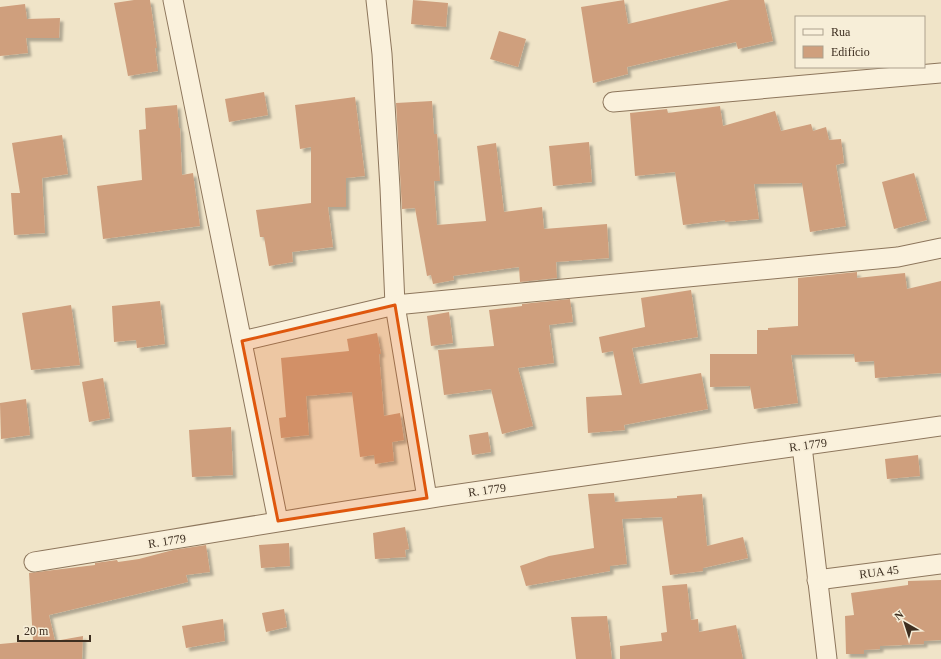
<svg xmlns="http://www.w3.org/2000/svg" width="941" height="659" font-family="Georgia,serif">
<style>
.building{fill:#cf9f7d;filter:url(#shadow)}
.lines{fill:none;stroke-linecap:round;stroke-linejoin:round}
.street-casing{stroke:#8d765c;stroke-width:21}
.street{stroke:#faf1dc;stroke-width:19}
.marked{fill:#df570d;fill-opacity:0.2;stroke:#df570d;stroke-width:3;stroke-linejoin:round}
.labels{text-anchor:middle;stroke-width:3.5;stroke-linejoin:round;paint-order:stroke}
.street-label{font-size:12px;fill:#3d2e20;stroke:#f7eed8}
</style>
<defs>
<filter id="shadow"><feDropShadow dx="3.5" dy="3.5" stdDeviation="1" flood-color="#0004"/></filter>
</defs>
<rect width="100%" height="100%" fill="#f0e4c8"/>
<g class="building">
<path d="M134 0H150L157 48H155L158 71 128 76 114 3Z"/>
<path d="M413 0 448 3 446 27 411 24Z"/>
<path d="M624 0 628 24 730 0H764L773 41 738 49 736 42 627 67 628 74 593 83 581 7Z"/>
<path d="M25 4 27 19 60 18 59 38H26L28 53 0 56V7Z"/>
<path d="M499 31 526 39 518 67 490 59Z"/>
<path d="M264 92 268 115 229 122 225 99Z"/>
<path d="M355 97 365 176 346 178V207H328L333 247 292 252 293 262 269 266 264 237H260L256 210 311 203V147L300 149 295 105Z"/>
<path d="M432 101 434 134H437L440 181H434L437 225 486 221 477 146 496 143 504 212 542 207 544 229 607 224 609 258 556 262 557 278 520 282 519 267 453 276 454 280 433 284 431 275 427 276 415 208 402 209 396 103Z"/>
<path d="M177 105 179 128H180L182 175 193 173 200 226 103 239 97 186 142 180 139 130 146 129 145 108Z"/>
<path d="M720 106 723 126 775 111 781 131 811 124 813 131 826 127 829 140 841 139 844 163 836 165 846 226 810 232 802 183 754 184 759 219 725 222V220L683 225 675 172 635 176 630 113 667 109 668 113Z"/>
<path d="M62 135 68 174 42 178 45 233 14 235 11 193H20L12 143Z"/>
<path d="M589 142 592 182 553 186 549 146Z"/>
<path d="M914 173 927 220 894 229 882 182Z"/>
<path d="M857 272V278L905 273 907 289 941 281V373L875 378 874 361 855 362 854 354 791 355 798 403 754 409 750 386 710 387V354H757V330H768V328L798 326V278Z"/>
<path d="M691 290 698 337 632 348 640 384 701 373 708 409 624 425 625 430 588 433 586 397 622 395 613 351 602 353 599 337 645 327 641 298Z"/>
<path d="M570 299 573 322 549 325 554 363 518 368 533 426 502 434 491 389 444 395 438 350 494 346 489 310 522 306V304Z"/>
<path d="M160 301 165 344 137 348 136 340 114 342 112 306Z"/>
<path d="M71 305 80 365 31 370 22 313Z"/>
<path d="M449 312 453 343 431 346 427 316Z"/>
<path d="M377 333 381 354H379L384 416 400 413 404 440 392 442 394 461 375 464 374 455 360 457 352 392 306 396 309 435 281 438 279 418 286 417 281 358 349 351 347 339Z"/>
<path d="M103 378 110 418 89 422 82 382Z"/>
<path d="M26 399 30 435 1 439 0 403Z"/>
<path d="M231 427 233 475 192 477 189 430Z"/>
<path d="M488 432 491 452 472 455 469 435Z"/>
<path d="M918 455 920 476 887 479 885 459Z"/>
<path d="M614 493 615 502 677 498V496L702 494 707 546 743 537 748 558 703 568V571L670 575 662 517 622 519 627 564 610 566V571L526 586 520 566 549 556 594 548 588 494Z"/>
<path d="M405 527 409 549 405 550 406 557 375 559 373 533Z"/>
<path d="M289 543 290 566 261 568 259 545Z"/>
<path d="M206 545 210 572 186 575 188 582 49 615 55 641 83 636 82 659H0V644L33 641 29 573 95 565V563L117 560 118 562 139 559 173 550Z"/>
<path d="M941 580V640L924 641V644L880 646V649L864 650V654H846L845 616 854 615 851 593 908 585V581Z"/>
<path d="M687 584 691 620 698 619 699 632 736 625 743 659H620V646L662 641 661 633 667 632 662 586Z"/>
<path d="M284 609 287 627 266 632 262 613Z"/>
<path d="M607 616 612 659H576L571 617Z"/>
<path d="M223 619 225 641 186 648 182 626Z"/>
</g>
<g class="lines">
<defs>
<g id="street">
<path d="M173 0 278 521"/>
<path d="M376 0 382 54 390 188 395 305 427 498"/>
<path d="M613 102 941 73"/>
<path d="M242 341 395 305 898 257 941 248"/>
<path d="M802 446 827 659"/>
<path d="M34 562C165 541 295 518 425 499 597 473 769 451 941 426"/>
<path d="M817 580 941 564"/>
</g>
</defs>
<use href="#street" class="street-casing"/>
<use href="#street" class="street"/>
</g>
<path class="marked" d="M395 305 427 498 278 521 242 341Z"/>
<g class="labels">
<g class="street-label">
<text transform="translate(808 445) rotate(-8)" y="4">R. 1779</text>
<text transform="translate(487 490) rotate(-8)" y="4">R. 1779</text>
<text transform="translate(167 541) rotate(-9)" y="4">R. 1779</text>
<text transform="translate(879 572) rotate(-7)" y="4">RUA 45</text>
</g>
</g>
<rect x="795" y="16" width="130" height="52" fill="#f7eed8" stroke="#ada18e"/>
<rect x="803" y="29" width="20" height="6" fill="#faf1dc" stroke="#ada18e"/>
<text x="831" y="36" font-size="12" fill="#3d2e20">Rua</text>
<rect x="803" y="46" width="20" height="12" fill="#cf9f7d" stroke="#ada18e"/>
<text x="831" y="56" font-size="12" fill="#3d2e20">Edifício</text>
<g transform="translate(905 623) rotate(321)" stroke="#f7eed8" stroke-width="3" paint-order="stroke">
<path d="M0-3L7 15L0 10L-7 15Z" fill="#3d2e20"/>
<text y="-6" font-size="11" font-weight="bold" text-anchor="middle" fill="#3d2e20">N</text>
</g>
<path d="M18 635v6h72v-6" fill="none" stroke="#3d2e20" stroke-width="2"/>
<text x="24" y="635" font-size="12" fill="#3d2e20" stroke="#f7eed8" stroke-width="3" paint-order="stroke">20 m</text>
</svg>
